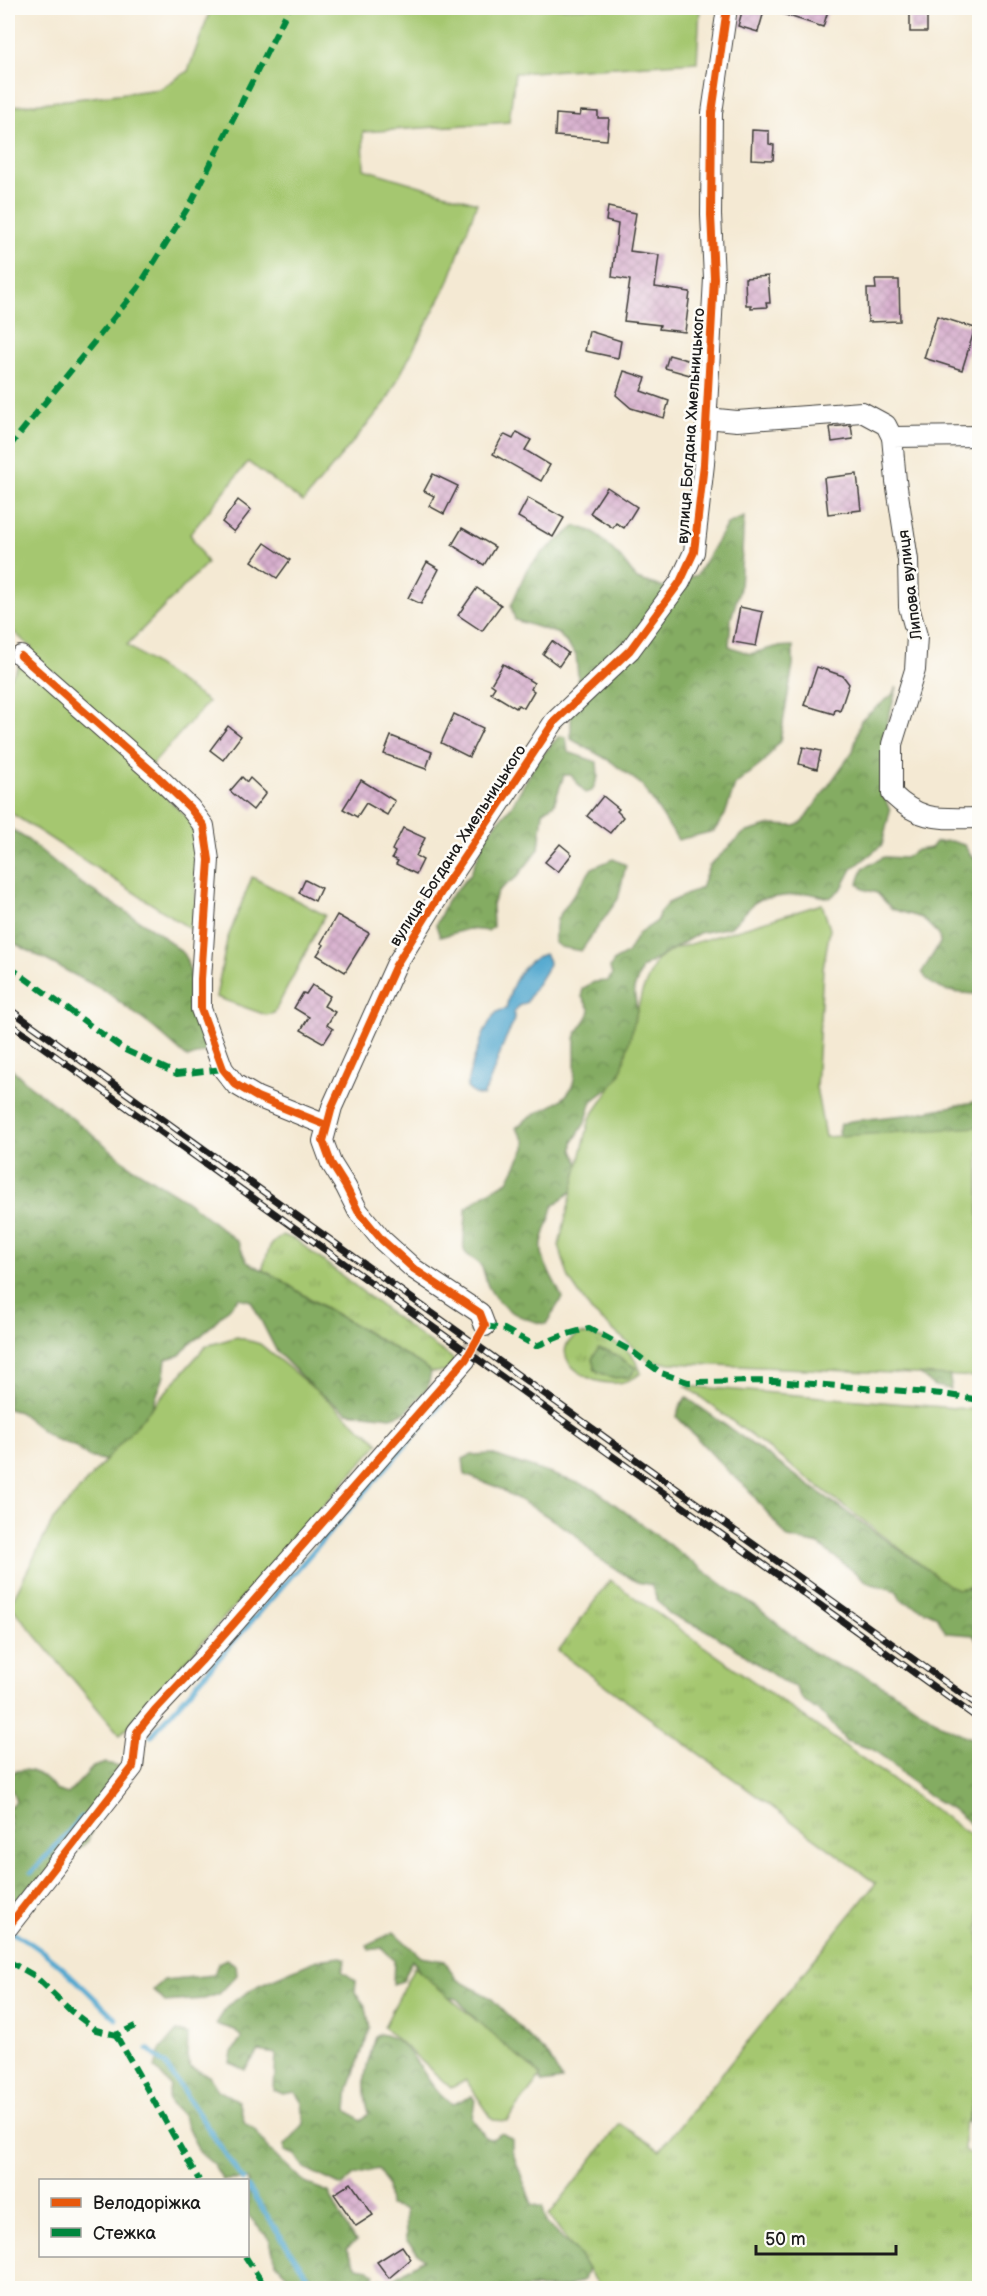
<svg xmlns="http://www.w3.org/2000/svg" width="987" height="2296" font-family="'Balsamiq Sans',sans-serif">
<style>
.grass{fill:url(#grass-tufts);stroke:#607246;stroke-width:1.5}
.forest{fill:url(#forest-crowns);stroke:#50643f;stroke-width:1.5}
.green{fill:#a5c770;stroke:#607246;stroke-width:1.5}
.water{fill:#53a8cf;stroke:#386276;stroke-width:1.5}
.lines{fill:none;stroke-linecap:round;stroke-linejoin:round}
.stream{stroke:#53a8cf;stroke-width:5}
.building{fill:url(#building-cross-hatch)}
.minor-tunnel{stroke:#c9c0ae;stroke-width:20;stroke-dasharray:20 10;stroke-linecap:butt}
.minor-casing{stroke:#3c3b37;stroke-width:22}
.minor{stroke:#fff;stroke-width:20}
.rail-casing{stroke:#1c1c1c;stroke-width:7}
.rail{stroke:#fdfcf7;stroke-width:4.5;stroke-dasharray:14;stroke-linecap:butt}
.quiet{stroke:#00873e;stroke-width:6;stroke-dasharray:12 6;stroke-linecap:butt}
.cycleway-casing{stroke:#fdfcf7;stroke-width:11}
.cycleway{stroke:#e8590c;stroke-width:8}
.labels{text-anchor:middle;stroke-width:5;stroke-linejoin:round;paint-order:stroke}
.street-label{font-size:16px;fill:#1c1c1c;stroke:#fdfcf7}
</style>
<defs>
<pattern id="grass-tufts" width="24" height="20" patternUnits="userSpaceOnUse" patternTransform="scale(1.5)"><rect width="24" height="20" fill="#a5c770"/><path d="M3 7l-1-3M5 7V3M7 7l1-3M15 17l-1-3M17 17v-4M19 17l1-3" fill="none" stroke="#8daa60"/></pattern>
<pattern id="forest-crowns" width="20" height="18" patternUnits="userSpaceOnUse" patternTransform="scale(1.5)"><rect width="20" height="18" fill="#84ac62"/><path d="M2 6a3 3 0 1 1 6 0M12 15a3 3 0 1 1 6 0" fill="none" stroke="#6b8b50"/></pattern>
<pattern id="building-cross-hatch" width="8" height="8" patternUnits="userSpaceOnUse" patternTransform="scale(1.5)"><rect width="8" height="8" fill="#d7aecd"/><path d="M0 0l8 8M0 8l8-8" fill="none" stroke="#b895af"/></pattern>
</defs>
<rect width="100%" height="100%" fill="#fdfcf7"/>
<filter id="ink" filterUnits="userSpaceOnUse"><feTurbulence type="fractalNoise" baseFrequency=".0167" numOctaves="2"/><feDisplacementMap in="SourceGraphic" scale="12" xChannelSelector="R" yChannelSelector="G"/><feConvolveMatrix kernelMatrix="1 2 1 2 8 2 1 2 1" color-interpolation-filters="sRGB"/></filter>
<filter id="wash" filterUnits="userSpaceOnUse"><feTurbulence type="fractalNoise" baseFrequency=".008" numOctaves="4" result="noise"/><feDisplacementMap in="SourceGraphic" scale="24" xChannelSelector="R" yChannelSelector="G"/><feGaussianBlur stdDeviation="1.35" result="paint"/><feColorMatrix in="noise" values="0 0 0 0 0 0 0 0 0 0 0 0 0 0 0 0 0 1.4 0 .05"/><feComposite in="paint" operator="in"/></filter>
<g filter="url(#wash)">
<rect width="100%" height="100%" fill="#f4e9d3"/>
<g class="grass">
<path d="M282 1235 296 1240 416 1333 455 1360 446 1372H431L419 1363 262 1270 270 1246Z"/>
<path d="M581 1334C608 1338 632 1344 641 1373 604 1405 534 1353 581 1334Z"/>
<path d="M610 1580 979 1841 980 2083 964 2129V2149L979 2160V2288H601L549 2215 620 2124 660 2150 876 1883 558 1651Z"/>
</g>
<g class="forest">
<path d="M744 517 740 588 731 619 729 646 750 654 775 647 793 646V665L780 741 764 762 735 785 725 815 714 831 678 840 642 785 610 761 571 739V719L578 676 576 655 559 634 515 620 511 606 526 571 542 553 576 526 594 532 621 558 637 579 662 587 697 575 727 524Z"/>
<path d="M897 687 884 735 889 748 885 798 890 811 882 845 852 869 842 888 830 898 808 893 761 899 754 903 731 927 699 933 642 968 634 989 638 1018 635 1039 617 1082 592 1101 585 1123 573 1142V1150L583 1175 576 1188 553 1206C551 1219 544 1231 542 1243 539 1261 556 1281 562 1298L546 1324C522 1320 501 1310 489 1288 485 1281 485 1272 481 1266 477 1259 467 1258 464 1250 462 1244 467 1218 466 1208L485 1194 508 1181 525 1148V1141L516 1128C522 1123 528 1117 535 1114 546 1108 563 1102 570 1090 578 1078 574 1053 575 1039 577 1027 588 1022 590 1010L582 997V989L594 982 608 981 612 975 610 968 614 961 627 954 638 934 657 921 659 913 668 903 701 888 709 866 744 833 771 825 795 826 802 823 853 751 861 720 892 695Z"/>
<path d="M559 736 566 737 568 752 597 762 598 777 592 791 585 793 571 775H564L554 804 543 812 539 849 517 877 499 890 492 904 493 927 488 931 468 929 440 937 436 925 448 899 470 875 487 834 511 807 537 761Z"/>
<path d="M8 827 28 840 79 882 159 933 185 955 199 1002 209 1050 188 1058 154 1028 105 991 8 940Z"/>
<path d="M951 841 964 845 972 857 979 858 980 993 975 994C956 993 932 992 922 972L940 943 939 935 922 918 892 909 877 893 863 889 858 883 863 868 884 857 905 858 917 850 931 848 936 842Z"/>
<path d="M613 859 626 865 618 899 581 951 560 947 554 942 557 919 592 868Z"/>
<path d="M8 1065 29 1085 85 1128 130 1166 187 1201 238 1242 247 1262 280 1279 308 1298 419 1363 431 1372 428 1387 406 1412 391 1417 347 1412 316 1391 277 1352 251 1301 239 1298 201 1336 190 1343 180 1355 166 1359 164 1376 150 1413 108 1461 88 1457 74 1446 52 1438 19 1412 8 1409Z"/>
<path d="M979 1101V1131L842 1145 838 1131 841 1124 851 1121 913 1114Z"/>
<path d="M598 1349 609 1351 636 1368 630 1377 612 1378 595 1370 592 1359Z"/>
<path d="M918 1373 949 1375 951 1384 950 1389 934 1386Z"/>
<path d="M686 1397 925 1568 958 1589 979 1588V1643L973 1635 946 1633 937 1616 901 1600 897 1591 869 1583 819 1545 788 1538 747 1488 727 1470 677 1417 679 1408Z"/>
<path d="M491 1454 593 1488 730 1590 758 1608 814 1653 839 1666 863 1674 906 1700 940 1724 979 1742V1831L952 1809 929 1796 907 1778 890 1762 872 1749 846 1741 827 1718 802 1699 795 1687 785 1683 729 1644 704 1629 670 1615 658 1601 651 1585 637 1582 597 1558 575 1534 539 1511 497 1487 465 1475 463 1459 471 1455Z"/>
<path d="M106 1763 119 1766 128 1775 100 1809 88 1841 38 1884 8 1919V1835L11 1832 8 1809 16 1801 11 1788 12 1773C28 1764 47 1777 55 1790L68 1794 93 1767Z"/>
<path d="M394 1932 421 1957 445 1961 456 1979 491 1998 549 2057 562 2080 543 2083 532 2067 498 2045 457 1999 434 1993 412 1960 403 1981 393 1984 394 1960 382 1948 369 1950 367 1945Z"/>
<path d="M341 1957 346 1959 342 1971 356 1981 355 1992 366 2007 370 2029 349 2087 347 2110 361 2120 369 2113C360 2083 366 2066 376 2037L380 2034C415 2038 425 2091 453 2104L472 2096 475 2101 472 2118 486 2138 492 2139 502 2133 512 2139V2151L532 2204 543 2207 546 2223 578 2253 588 2269 584 2280 566 2288H375L380 2279 388 2282 424 2259 406 2240 405 2210 389 2206 387 2184 378 2169 354 2175 342 2186 304 2168 295 2155 285 2151V2145L304 2124 302 2103 295 2092 283 2094 274 2090 276 2054 258 2051 245 2070 230 2063 232 2052 242 2038 235 2030 216 2024 228 2005 259 1985 317 1960Z"/>
<path d="M226 1959 236 1965 237 1975 219 1994 204 1999 165 2002 153 1990 164 1980 214 1975 218 1963Z"/>
<path d="M177 2031 188 2035 187 2057 190 2067 209 2076 218 2090 238 2101 245 2123 254 2129 268 2148 305 2183 329 2192C333 2200 351 2238 356 2241L346 2249 357 2267 369 2269 375 2274 371 2283V2288H294L288 2276 275 2262 270 2240 248 2215V2180H223L213 2164 199 2152 182 2115 170 2103 168 2097 170 2085 155 2068 160 2050Z"/>
<path d="M979 2091V2128L968 2122 974 2097Z"/>
</g>
<g class="green">
<path d="M211 8H700L697 62 515 73 509 122 363 132 364 169 477 203 448 283 386 402 303 502 248 462 190 534 207 563 127 645 208 702 143 775 196 826 195 932 8 811V681L32 648 8 627V107L160 89 188 71Z"/>
<path d="M252 877 325 915 274 1013 266 1015 216 997 227 940Z"/>
<path d="M822 904 830 929 823 969 816 1087 825 1137 979 1127V1377L650 1362 591 1311 569 1279 559 1245 590 1118 621 1073 642 992 656 961 674 949Z"/>
<path d="M237 1337 260 1344 379 1443 120 1735 10 1605 53 1520 206 1346Z"/>
<path d="M686 1386 979 1410V1585L958 1589 948 1585Z"/>
<path d="M414 1967 541 2076 507 2121 493 2120 466 2080 451 2088 384 2027Z"/>
</g>
<path class="water" d="M545 954C547 957 549 960 549 963 549 969 530 992 527 1002L520 1005 514 1012C515 1026 508 1031 504 1043 497 1061 492 1078 483 1096L474 1094 467 1088C467 1074 486 1021 497 1012 500 1010 503 1010 506 1009 510 986 522 960 545 954Z"/>
<g class="lines">
<g class="stream">
<path d="M151 1736 436 1411 458 1382"/>
<path d="M32 1872 82 1817"/>
<path d="M9 1931C50 1950 83 1988 116 2019"/>
<path d="M148 2049 165 2064 243 2180"/>
<path d="M248 2187 315 2288"/>
</g>
</g>
<g id="blocks">
<g class="building">
<path d="M743 8H765L758 32 738 26Z"/>
<path d="M773 8H818L828 11 823 27 773 11Z"/>
<rect x="910" y="8" width="17" height="24"/>
<path d="M581 111 598 112V118H609L607 140 555 136 556 114 580 116Z"/>
<path d="M752 130 769 131V144L774 145 773 160 751 159Z"/>
<path d="M608 207 636 213 630 251 659 255 655 287 690 292 685 332 659 329 660 325 624 321 630 280 612 277 618 224 606 221Z"/>
<path d="M768 276 770 303H766L767 307 751 308V305H746L745 278Z"/>
<path d="M875 280H899L900 321 868 322 867 289H876Z"/>
<path d="M937 316 975 328 962 370 924 358Z"/>
<path d="M589 331 621 341 618 358 585 351Z"/>
<path d="M669 355 694 362 690 375 665 368Z"/>
<path d="M624 371 646 378 641 391 669 401 664 418 631 408 616 395Z"/>
<path d="M851 425 853 439 832 442 830 427Z"/>
<path d="M517 432 531 440 525 450 550 465 541 481 493 454 502 437 505 435 513 439Z"/>
<path d="M433 474 458 486 444 514 429 506 434 496 424 491Z"/>
<path d="M857 474 861 510 828 514 824 478Z"/>
<path d="M607 487 637 507 624 528 616 523 613 528 590 513Z"/>
<path d="M528 498 564 518 553 537 518 517Z"/>
<path d="M238 500 251 510 234 532 222 522Z"/>
<path d="M462 528 495 547 484 565 452 545Z"/>
<path d="M265 543 290 560 277 578 252 561Z"/>
<path d="M427 562 439 569 421 604 408 598Z"/>
<path d="M477 588 501 605 482 631 458 615Z"/>
<path d="M740 607 763 612 756 646 733 642Z"/>
<path d="M552 641 568 653 559 666 543 654Z"/>
<path d="M503 664 534 683 531 689 534 691 524 708 518 705 516 708 491 693 495 687 491 684Z"/>
<path d="M817 667 843 676 849 684 840 711 835 709 834 714 804 705Z"/>
<path d="M454 714 483 728 469 757 441 743Z"/>
<path d="M228 726 241 736 223 760 210 750Z"/>
<path d="M391 736 432 752 426 769 384 754Z"/>
<path d="M803 747 821 751 817 769 799 764Z"/>
<path d="M242 777 247 782 250 778 266 793 253 810 230 791Z"/>
<path d="M361 780 395 801 387 815 366 803 357 817 343 809Z"/>
<path d="M603 796 619 809 617 811 623 817 610 833 587 816Z"/>
<path d="M403 828 425 838 416 856 423 860 416 874 396 864 398 861 392 858 395 852 392 850Z"/>
<path d="M560 844 572 854 558 872 545 862Z"/>
<path d="M305 880 321 888 315 901 299 893Z"/>
<path d="M337 915 369 933 345 972 317 955 324 945 321 943Z"/>
<path d="M312 985 330 996 324 1006 335 1012 327 1025 333 1029 324 1043 301 1030 309 1017 294 1008 303 993 306 994Z"/>
<path d="M351 2183 373 2215 356 2226 334 2194Z"/>
<path d="M402 2246 411 2259 389 2278 377 2262Z"/>
</g>
</g>
</g>
<g filter="url(#ink)">
<use href="#blocks" fill-opacity="0" stroke="#3c3b37" stroke-width="1.5"/>
<g class="lines">
<path class="minor-tunnel" d="M466 1359 485 1326"/>
<defs>
<g id="minor">
<path d="M707 418 737 421 862 412 886 425 892 437"/>
<path d="M980 436 892 437 896 481 908 560 909 607 917 636 915 670 892 744V794C922 823 941 818 980 818"/>
<path d="M21 656 156 775 190 808 204 826 209 860 201 979V1009L223 1069 235 1084 257 1097 326 1125"/>
<path d="M485 1326 480 1313 414 1269 382 1240 358 1211 346 1187 331 1163 323 1141 332 1107 396 965 445 886 554 722 630 650 680 582 694 552 704 464 714 278 711 215 712 113 727 8"/>
<path d="M8 1927 133 1767 137 1732 155 1710 201 1661 466 1359"/>
</g>
</defs>
<use href="#minor" class="minor-casing"/>
<use href="#minor" class="minor"/>
<defs>
<g id="rail">
<path d="M8 1008 980 1707"/>
<path d="M8 1022 980 1720"/>
</g>
</defs>
<use href="#rail" class="rail-casing"/>
<use href="#rail" class="rail"/>
<g class="quiet">
<path d="M8 448 138 288 192 201 289 8"/>
<path d="M8 966 123 1049 177 1074 223 1069"/>
<path d="M485 1326 504 1329 536 1346 564 1335 589 1328 633 1352 661 1373 688 1382 774 1381 943 1394 980 1400"/>
<path d="M8 1961 35 1976 71 2011 96 2030 116 2035 135 2026"/>
<path d="M116 2035 199 2180"/>
<path d="M245 2256 266 2288"/>
</g>
<defs>
<g id="cycleway">
<path d="M21 656 156 775 190 808 204 826 209 860 201 979V1009L223 1069 235 1084 257 1097 326 1125"/>
<path d="M8 1927 133 1767 137 1732 155 1710 201 1661 466 1359 485 1326 480 1313 414 1269 382 1240 358 1211 346 1187 331 1163 323 1141 332 1107 396 965 445 886 554 722 630 650 680 582 694 552 704 464 714 278 711 215 712 113 727 8"/>
</g>
</defs>
<use href="#cycleway" class="cycleway-casing"/>
<use href="#cycleway" class="cycleway"/>
</g>
</g>
<g class="labels">
<g class="street-label">
<text transform="translate(690 426) rotate(-86)" y="6">вулиця Богдана Хмельницького</text>
<text transform="translate(909 585) rotate(-97)" y="6">Липова вулиця</text>
<text transform="translate(457 845) rotate(-57)" y="6">вулиця Богдана Хмельницького</text>
</g>
</g>
<rect width="987" height="2296" fill="none" stroke="#fdfcf7" stroke-width="30"/>
<rect x="39" y="2179" width="210" height="78" fill="#fdfcf7" stroke="#a3a29f" stroke-width="1.5"/>
<rect x="51" y="2198" width="30" height="9" fill="#e8590c" stroke="#a3a29f" stroke-width="1.5"/>
<text x="93" y="2209" font-size="18" fill="#1c1c1c">Велодоріжка</text>
<rect x="51" y="2228" width="30" height="9" fill="#00873e" stroke="#a3a29f" stroke-width="1.5"/>
<text x="93" y="2239" font-size="18" fill="#1c1c1c">Стежка</text>
<path d="M756 2245v9h140v-9" fill="none" stroke="#1c1c1c" stroke-width="3"/>
<text x="765" y="2245" font-size="18" fill="#1c1c1c" stroke="#fdfcf7" stroke-width="4.5" paint-order="stroke">50 m</text>
</svg>
